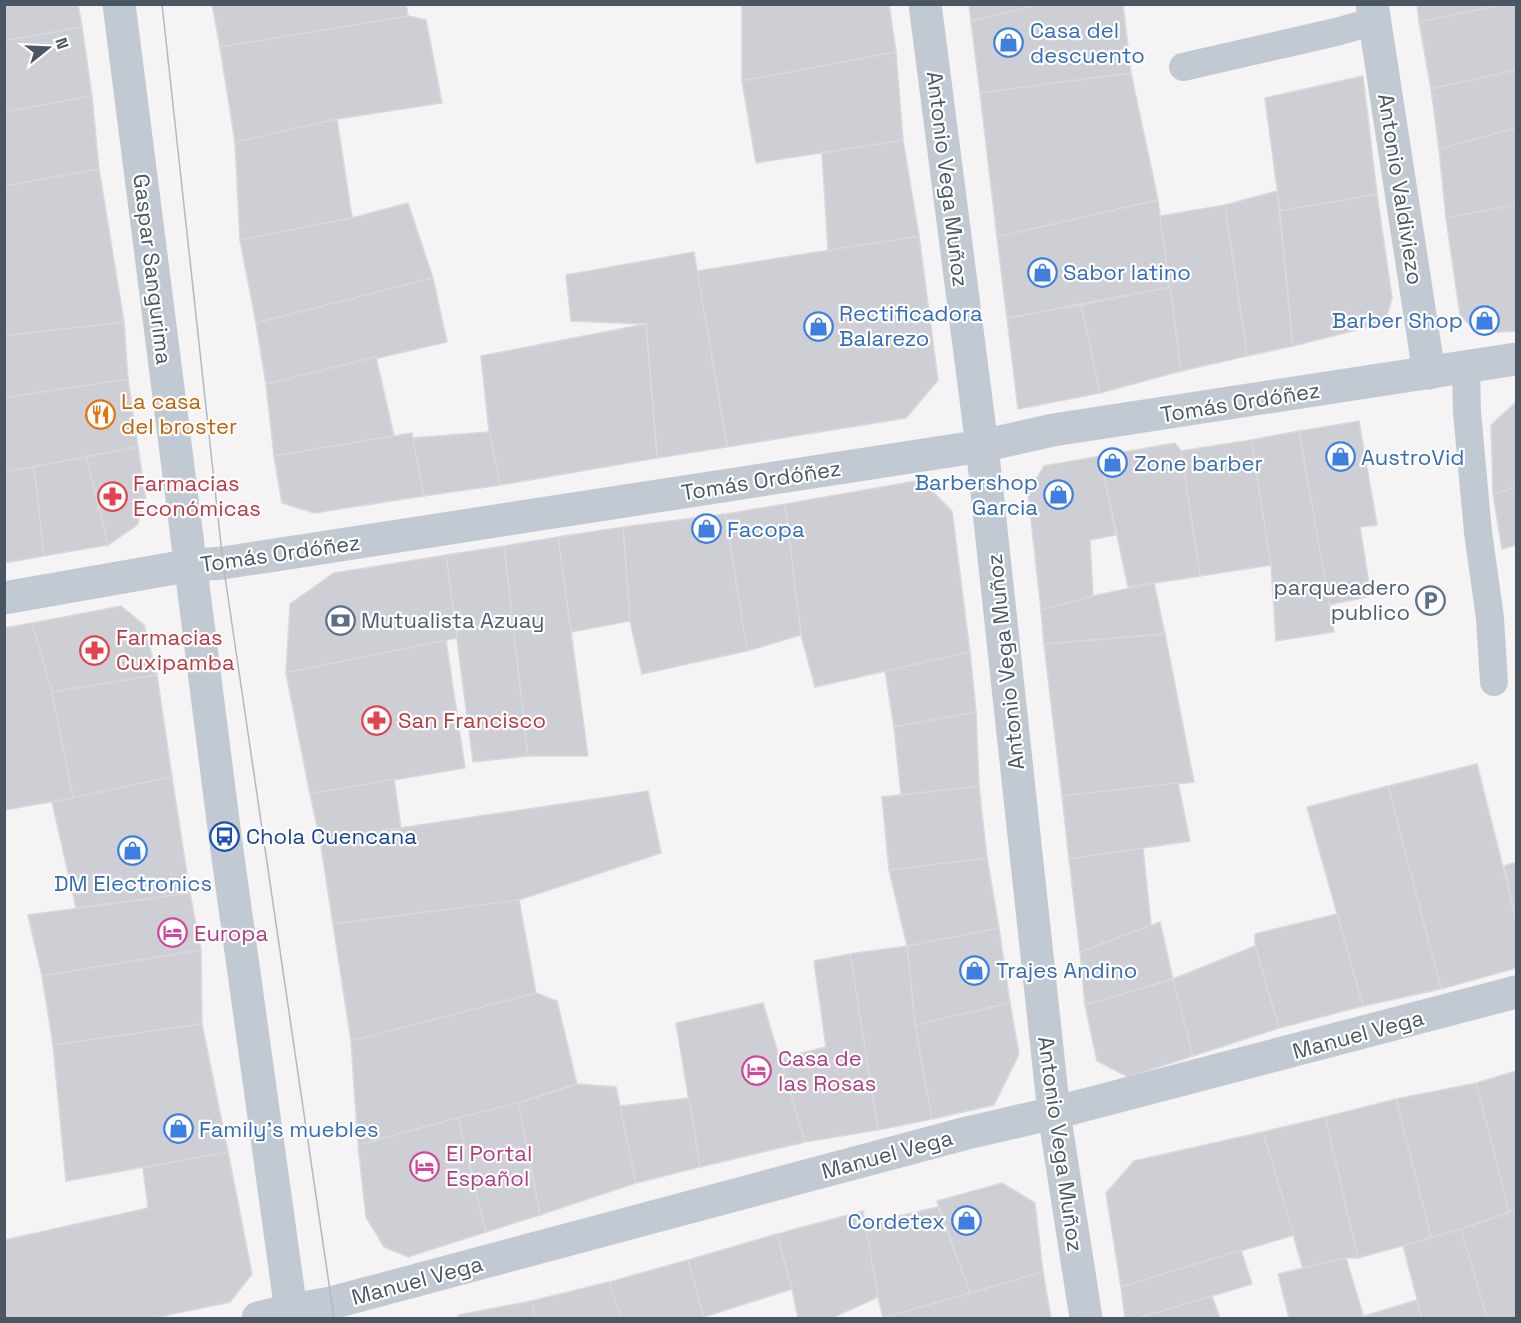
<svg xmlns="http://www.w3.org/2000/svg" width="1521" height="1323" font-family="'Space Grotesk',sans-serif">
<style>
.building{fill:#cdcfd5;stroke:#d7d9de;stroke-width:1.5}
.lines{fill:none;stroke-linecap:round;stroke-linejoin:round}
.service{stroke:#c1cad2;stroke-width:28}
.minor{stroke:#c1cad2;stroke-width:33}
.tram{stroke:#b5b8bd;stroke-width:1.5}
.labels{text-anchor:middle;stroke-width:4.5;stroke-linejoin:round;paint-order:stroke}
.shop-label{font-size:22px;fill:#366cbe;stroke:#fff;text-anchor:start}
.street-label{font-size:22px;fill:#4a5661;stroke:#fff}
.food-label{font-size:22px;fill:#c56008;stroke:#fff;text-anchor:start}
.health-label{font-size:22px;fill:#be3a42;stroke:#fff;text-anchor:start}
.service-label{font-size:22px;fill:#4e5e75;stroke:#fff;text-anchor:end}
.transit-label{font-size:22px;fill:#164399;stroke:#fff;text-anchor:start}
.hotel-label{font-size:22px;fill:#b23c85;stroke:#fff;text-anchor:start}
</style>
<rect width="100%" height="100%" fill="#f5f3f3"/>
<g class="building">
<path d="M4 4H78L82 27 4 41Z"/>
<path d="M212 4H406L408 16 220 47Z"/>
<path d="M742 4H889L896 52 742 81Z"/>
<path d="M969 4H1043L971 21Z"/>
<path d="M1043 4H1123L1131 73 980 93 971 21Z"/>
<path d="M1417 4H1504L1419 22Z"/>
<path d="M1504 4H1516V70L1431 89 1419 22Z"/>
<path d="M408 16 426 20 442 103 337 119 235 142 220 47Z"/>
<path d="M82 27 92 96 4 112V41Z"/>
<path d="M896 52 903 140 756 163 742 81Z"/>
<path d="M1516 70V128L1439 149 1431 89Z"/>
<path d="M1131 73 1158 200 997 237 980 93Z"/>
<path d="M1363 76 1377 194 1280 211 1265 98Z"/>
<path d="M92 96 99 169 4 186V112Z"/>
<path d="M337 119 352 218 240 240 235 142Z"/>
<path d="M1516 128V205L1446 218 1439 149Z"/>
<path d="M903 140 919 236 828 251 822 153Z"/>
<path d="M99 169 124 322 4 336V186Z"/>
<path d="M1277 191 1293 346 1247 356 1225 205Z"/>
<path d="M1377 194 1392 298 1385 323 1293 346 1280 211Z"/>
<path d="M1158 200 1170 287 1007 318 997 237Z"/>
<path d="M408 203 433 278 256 323 240 240 352 218Z"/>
<path d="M1225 205 1247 356 1181 371 1160 216Z"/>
<path d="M1516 205V331L1477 333 1460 315 1446 218Z"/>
<path d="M919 236 938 380 906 418 727 447 697 271Z"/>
<path d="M694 252 727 447 657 458 646 324 571 321 566 275Z"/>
<path d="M433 278 447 342 266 384 256 323Z"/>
<path d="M1170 287 1181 371 1100 393 1081 305Z"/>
<path d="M1081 305 1100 393 1018 409 1007 318Z"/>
<path d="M124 322 128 379 4 398V336Z"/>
<path d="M646 324 657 458 500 485 489 432 481 356Z"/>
<path d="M376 357 394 436 274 456 266 384Z"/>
<path d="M128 379 138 447 4 472V398Z"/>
<path d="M1516 402V487L1493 494 1491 425Z"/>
<path d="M1359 421 1377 525 1360 527 1371 596 1329 605 1299 431Z"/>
<path d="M1299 431 1334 632 1276 641 1271 565 1251 440Z"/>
<path d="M489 432 500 485 424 496 412 438Z"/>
<path d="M412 433 424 496 314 513 282 503 274 456Z"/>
<path d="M1251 440 1271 565 1200 576 1181 451Z"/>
<path d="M1175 443 1181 451 1200 576 1128 587 1100 456Z"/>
<path d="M138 447 146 501 137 525 108 545 86 457Z"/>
<path d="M1100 456 1116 535 1090 540 1093 596 1041 610 1028 493 1044 466Z"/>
<path d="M86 457 108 545 44 556 34 467Z"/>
<path d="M34 467 44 556 4 563V472Z"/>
<path d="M921 480 952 511 970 652 815 687 801 635 785 504Z"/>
<path d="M1516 487V545L1502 549 1493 494Z"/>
<path d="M785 504 801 635 747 651 725 514Z"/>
<path d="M725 514 747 651 642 674 630 621 623 527Z"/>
<path d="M623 527 630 621 571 632 558 537Z"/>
<path d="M558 537 571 632 588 756H528L504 546Z"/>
<path d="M504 546 528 756 473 762 446 555Z"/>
<path d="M446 555 457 638 286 673 290 604 334 573Z"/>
<path d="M1154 583 1165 634 1044 644 1041 610 1093 596Z"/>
<path d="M121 606 144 625 157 675 52 692 32 623Z"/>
<path d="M32 623 52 692 73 798 4 810V628Z"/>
<path d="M1165 634 1194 782 1062 796 1044 644Z"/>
<path d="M446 640 465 768 310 794 286 673Z"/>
<path d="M970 652 976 712 894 727 885 671Z"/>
<path d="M157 675 172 777 73 798 52 692Z"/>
<path d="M976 712 979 786 901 795 894 727Z"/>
<path d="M1477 764 1516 919V968L1441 989 1388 786Z"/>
<path d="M172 777 190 893 76 908 52 802Z"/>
<path d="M394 779 401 828 320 840 310 794Z"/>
<path d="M1178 783 1190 841 1069 859 1062 796Z"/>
<path d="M979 786 987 858 889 870 882 797Z"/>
<path d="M1388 786 1441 989 1363 1006 1307 807Z"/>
<path d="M648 791 661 853 519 900 333 924 320 840Z"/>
<path d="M1143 848 1151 925 1080 952 1069 859Z"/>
<path d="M987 858 999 928 907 946 889 870Z"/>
<path d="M1516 862V919L1504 866Z"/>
<path d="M190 893 201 950 42 976 28 915Z"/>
<path d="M519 900 536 993 351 1041 333 924Z"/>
<path d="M1337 914 1363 1006 1279 1028 1255 946V934Z"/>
<path d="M1160 922 1173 979 1085 1005 1080 952Z"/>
<path d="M999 928 1010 1003 915 1025 907 946Z"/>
<path d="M907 946 915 1025 932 1119 878 1130 850 954Z"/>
<path d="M1255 946 1279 1028 1193 1056 1173 979Z"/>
<path d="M201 950 202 1024 53 1045 42 976Z"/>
<path d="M850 954 878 1130 805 1142 780 1058 826 1047 814 961Z"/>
<path d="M1173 979 1193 1056 1128 1077 1097 1061 1085 1005Z"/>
<path d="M536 993 557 1001 577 1084 518 1103 458 1118 358 1145 351 1041Z"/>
<path d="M763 1003 805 1142 700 1167 676 1023Z"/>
<path d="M1010 1003 1019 1054 994 1105 932 1119 915 1025Z"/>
<path d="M202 1024 228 1152 66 1181 53 1045Z"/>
<path d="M1516 1071V1210L1509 1212 1476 1083Z"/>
<path d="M1476 1083 1509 1212 1461 1229 1431 1238 1396 1099Z"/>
<path d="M577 1084 616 1087 636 1183 540 1215 518 1103Z"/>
<path d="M689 1098 700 1167 636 1183 620 1106Z"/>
<path d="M1396 1099 1431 1238 1358 1258 1325 1117Z"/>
<path d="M518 1103 540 1215 486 1232 458 1118Z"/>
<path d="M1325 1117 1358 1258H1346L1303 1269 1263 1132Z"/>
<path d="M458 1118 486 1232 408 1257 384 1247 366 1217 358 1145Z"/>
<path d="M1263 1132 1294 1235 1121 1287 1106 1193 1134 1161Z"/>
<path d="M228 1152 252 1274 230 1302 154 1318H4V1240L148 1208 143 1168Z"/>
<path d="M1002 1183 1035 1203 1043 1272 970 1293 937 1201Z"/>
<path d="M938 1207 970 1293 883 1318 878 1297 865 1224Z"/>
<path d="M1516 1210V1318H1487L1461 1229Z"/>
<path d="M863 1211 878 1297 832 1318H798L792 1289 777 1234Z"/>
<path d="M1461 1229 1487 1318H1422L1403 1246Z"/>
<path d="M777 1234 792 1289 704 1317 688 1260Z"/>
<path d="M1241 1250 1252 1284 1138 1318H1125L1121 1287Z"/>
<path d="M1346 1258 1364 1318H1289L1278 1274Z"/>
<path d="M688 1260 704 1317 699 1318H621L609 1282Z"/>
<path d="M1043 1272 1051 1318H883L970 1293Z"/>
<path d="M609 1282 621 1318H535L531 1301Z"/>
<path d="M1212 1296 1220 1318H1138Z"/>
<path d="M1417 1300 1422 1318H1364V1316Z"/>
<path d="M531 1301 535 1318H459L458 1315Z"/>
</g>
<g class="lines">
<g class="service">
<path d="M1183 67 1336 32 1375 21"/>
<path d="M1466 367 1467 412 1478 532 1490 618 1494 682"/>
</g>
<g class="minor">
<path d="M119 4 225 836 292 1318"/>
<path d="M925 4 982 446 1054 1113 1086 1318"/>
<path d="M1372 4 1429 373"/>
<path d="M4 598 192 565 223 563 982 446 1053 430 1516 359"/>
<path d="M258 1318 290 1310 331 1303 967 1133 1054 1113 1516 992"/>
</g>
<path class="tram" d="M162 4 223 563 334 1318"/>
</g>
<defs>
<symbol id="shop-ring" viewBox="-11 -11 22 22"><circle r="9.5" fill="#fff" stroke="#3f7fe0" stroke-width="1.5"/><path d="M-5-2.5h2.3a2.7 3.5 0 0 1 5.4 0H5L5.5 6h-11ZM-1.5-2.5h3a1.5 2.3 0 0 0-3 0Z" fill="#3f7fe0"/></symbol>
<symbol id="restaurant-ring" viewBox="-11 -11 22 22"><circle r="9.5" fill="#fff" stroke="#e8710a" stroke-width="1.5"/><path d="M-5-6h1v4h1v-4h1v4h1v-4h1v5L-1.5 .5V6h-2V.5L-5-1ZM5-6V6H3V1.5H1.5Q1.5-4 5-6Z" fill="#e8710a"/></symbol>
<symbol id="pharmacy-ring" viewBox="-11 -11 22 22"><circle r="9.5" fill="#fff" stroke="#e0444e" stroke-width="1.5"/><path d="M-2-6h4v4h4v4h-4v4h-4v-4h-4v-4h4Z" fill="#e0444e"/></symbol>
<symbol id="parking-ring" viewBox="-11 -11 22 22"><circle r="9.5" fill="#fff" stroke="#5c6f8a" stroke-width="1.5"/><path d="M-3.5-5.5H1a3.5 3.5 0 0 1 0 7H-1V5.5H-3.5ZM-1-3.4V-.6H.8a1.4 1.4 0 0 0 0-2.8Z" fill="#5c6f8a"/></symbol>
<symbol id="bank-ring" viewBox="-11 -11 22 22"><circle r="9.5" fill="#fff" stroke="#5c6f8a" stroke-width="1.5"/><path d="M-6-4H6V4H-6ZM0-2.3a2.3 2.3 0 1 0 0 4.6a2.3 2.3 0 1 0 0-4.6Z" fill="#5c6f8a"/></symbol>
<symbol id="bus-ring" viewBox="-11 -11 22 22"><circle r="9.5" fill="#fff" stroke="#1a4fb4" stroke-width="1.5"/><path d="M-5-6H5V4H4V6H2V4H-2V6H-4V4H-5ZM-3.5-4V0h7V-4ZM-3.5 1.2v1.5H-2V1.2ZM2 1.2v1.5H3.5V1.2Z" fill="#1a4fb4"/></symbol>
<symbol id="hotel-ring" viewBox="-11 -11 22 22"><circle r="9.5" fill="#fff" stroke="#d1479c" stroke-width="1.5"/><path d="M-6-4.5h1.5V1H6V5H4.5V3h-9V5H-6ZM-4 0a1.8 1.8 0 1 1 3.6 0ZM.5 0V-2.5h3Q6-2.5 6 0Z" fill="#d1479c"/></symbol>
</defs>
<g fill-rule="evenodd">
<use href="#shop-ring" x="992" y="26" width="33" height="33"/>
<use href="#shop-ring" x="1026" y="256" width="33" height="33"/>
<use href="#shop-ring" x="1468" y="304" width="33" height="33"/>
<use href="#shop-ring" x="802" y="310" width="33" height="33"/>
<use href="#restaurant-ring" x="84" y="398" width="33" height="33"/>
<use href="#shop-ring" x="1324" y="440" width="33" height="33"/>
<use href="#shop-ring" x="1096" y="446" width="33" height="33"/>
<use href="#shop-ring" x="1042" y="478" width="33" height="33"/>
<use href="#pharmacy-ring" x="96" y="480" width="33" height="33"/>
<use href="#shop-ring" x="690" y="512" width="33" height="33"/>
<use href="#parking-ring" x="1414" y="584" width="33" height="33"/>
<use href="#bank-ring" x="324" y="604" width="33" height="33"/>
<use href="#pharmacy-ring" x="78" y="634" width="33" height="33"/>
<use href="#pharmacy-ring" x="360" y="704" width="33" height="33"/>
<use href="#bus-ring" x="208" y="820" width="33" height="33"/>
<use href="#shop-ring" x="116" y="834" width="33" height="33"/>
<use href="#hotel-ring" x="156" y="916" width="33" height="33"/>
<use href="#shop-ring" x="958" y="954" width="33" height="33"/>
<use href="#hotel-ring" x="740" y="1054" width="33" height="33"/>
<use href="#shop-ring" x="162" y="1112" width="33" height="33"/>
<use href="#hotel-ring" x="408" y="1150" width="33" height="33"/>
<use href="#shop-ring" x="950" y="1204" width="33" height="33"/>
</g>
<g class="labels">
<g class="shop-label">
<text x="1030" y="38">Casa del<tspan x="1030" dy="25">descuento</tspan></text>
<text x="1063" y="280">Sabor latino</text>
<text x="839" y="321">Rectificadora<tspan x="839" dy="25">Balarezo</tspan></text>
<text x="1463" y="328" text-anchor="end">Barber Shop</text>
<text x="1361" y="465">AustroVid</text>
<text x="1134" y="471">Zone barber</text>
<text x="1038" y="490" text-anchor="end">Barbershop<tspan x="1038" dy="25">Garcia</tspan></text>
<text x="727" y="537">Facopa</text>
<text x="133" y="891" text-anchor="middle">DM Electronics</text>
<text x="996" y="978">Trajes Andino</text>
<text x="199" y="1137">Family's muebles</text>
<text x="945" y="1229" text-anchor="end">Cordetex</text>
</g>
<g class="street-label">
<text transform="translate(948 179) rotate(83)" y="8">Antonio Vega Muñoz</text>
<text transform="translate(1401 189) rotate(81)" y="8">Antonio Valdiviezo</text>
<text transform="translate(153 269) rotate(83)" y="8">Gaspar Sangurima</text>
<text transform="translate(1240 402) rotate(-9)" y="8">Tomás Ordóñez</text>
<text transform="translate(761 480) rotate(-9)" y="8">Tomás Ordóñez</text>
<text transform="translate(280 553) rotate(-8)" y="8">Tomás Ordóñez</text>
<text transform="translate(1005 662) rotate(-96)" y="8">Antonio Vega Muñoz</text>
<text transform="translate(1358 1034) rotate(-15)" y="8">Manuel Vega</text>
<text transform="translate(1061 1144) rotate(82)" y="8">Antonio Vega Muñoz</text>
<text transform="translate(887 1154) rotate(-15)" y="8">Manuel Vega</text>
<text transform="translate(417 1280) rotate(-15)" y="8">Manuel Vega</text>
</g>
<g class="food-label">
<text x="121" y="409">La casa<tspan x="121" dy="25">del broster</tspan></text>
</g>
<g class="health-label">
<text x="133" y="491">Farmacias<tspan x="133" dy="25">Económicas</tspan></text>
<text x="116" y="645">Farmacias<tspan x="116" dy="25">Cuxipamba</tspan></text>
<text x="398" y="728">San Francisco</text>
</g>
<g class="service-label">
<text x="1410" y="595">parqueadero<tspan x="1410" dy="25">publico</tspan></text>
<text x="361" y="628" text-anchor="start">Mutualista Azuay</text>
</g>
<g class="transit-label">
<text x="246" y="844">Chola Cuencana</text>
</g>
<g class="hotel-label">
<text x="194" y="941">Europa</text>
<text x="778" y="1066">Casa de<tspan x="778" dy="25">las Rosas</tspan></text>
<text x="446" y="1161">El Portal<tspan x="446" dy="25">Español</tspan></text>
</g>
</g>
<rect width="1521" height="1323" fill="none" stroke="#4a5661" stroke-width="12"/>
<g transform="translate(48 48) rotate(72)" stroke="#ffffff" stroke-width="4.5" paint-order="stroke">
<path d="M0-4.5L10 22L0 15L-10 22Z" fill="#4a5661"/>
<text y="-9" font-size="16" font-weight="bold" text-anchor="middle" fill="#4a5661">N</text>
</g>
</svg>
